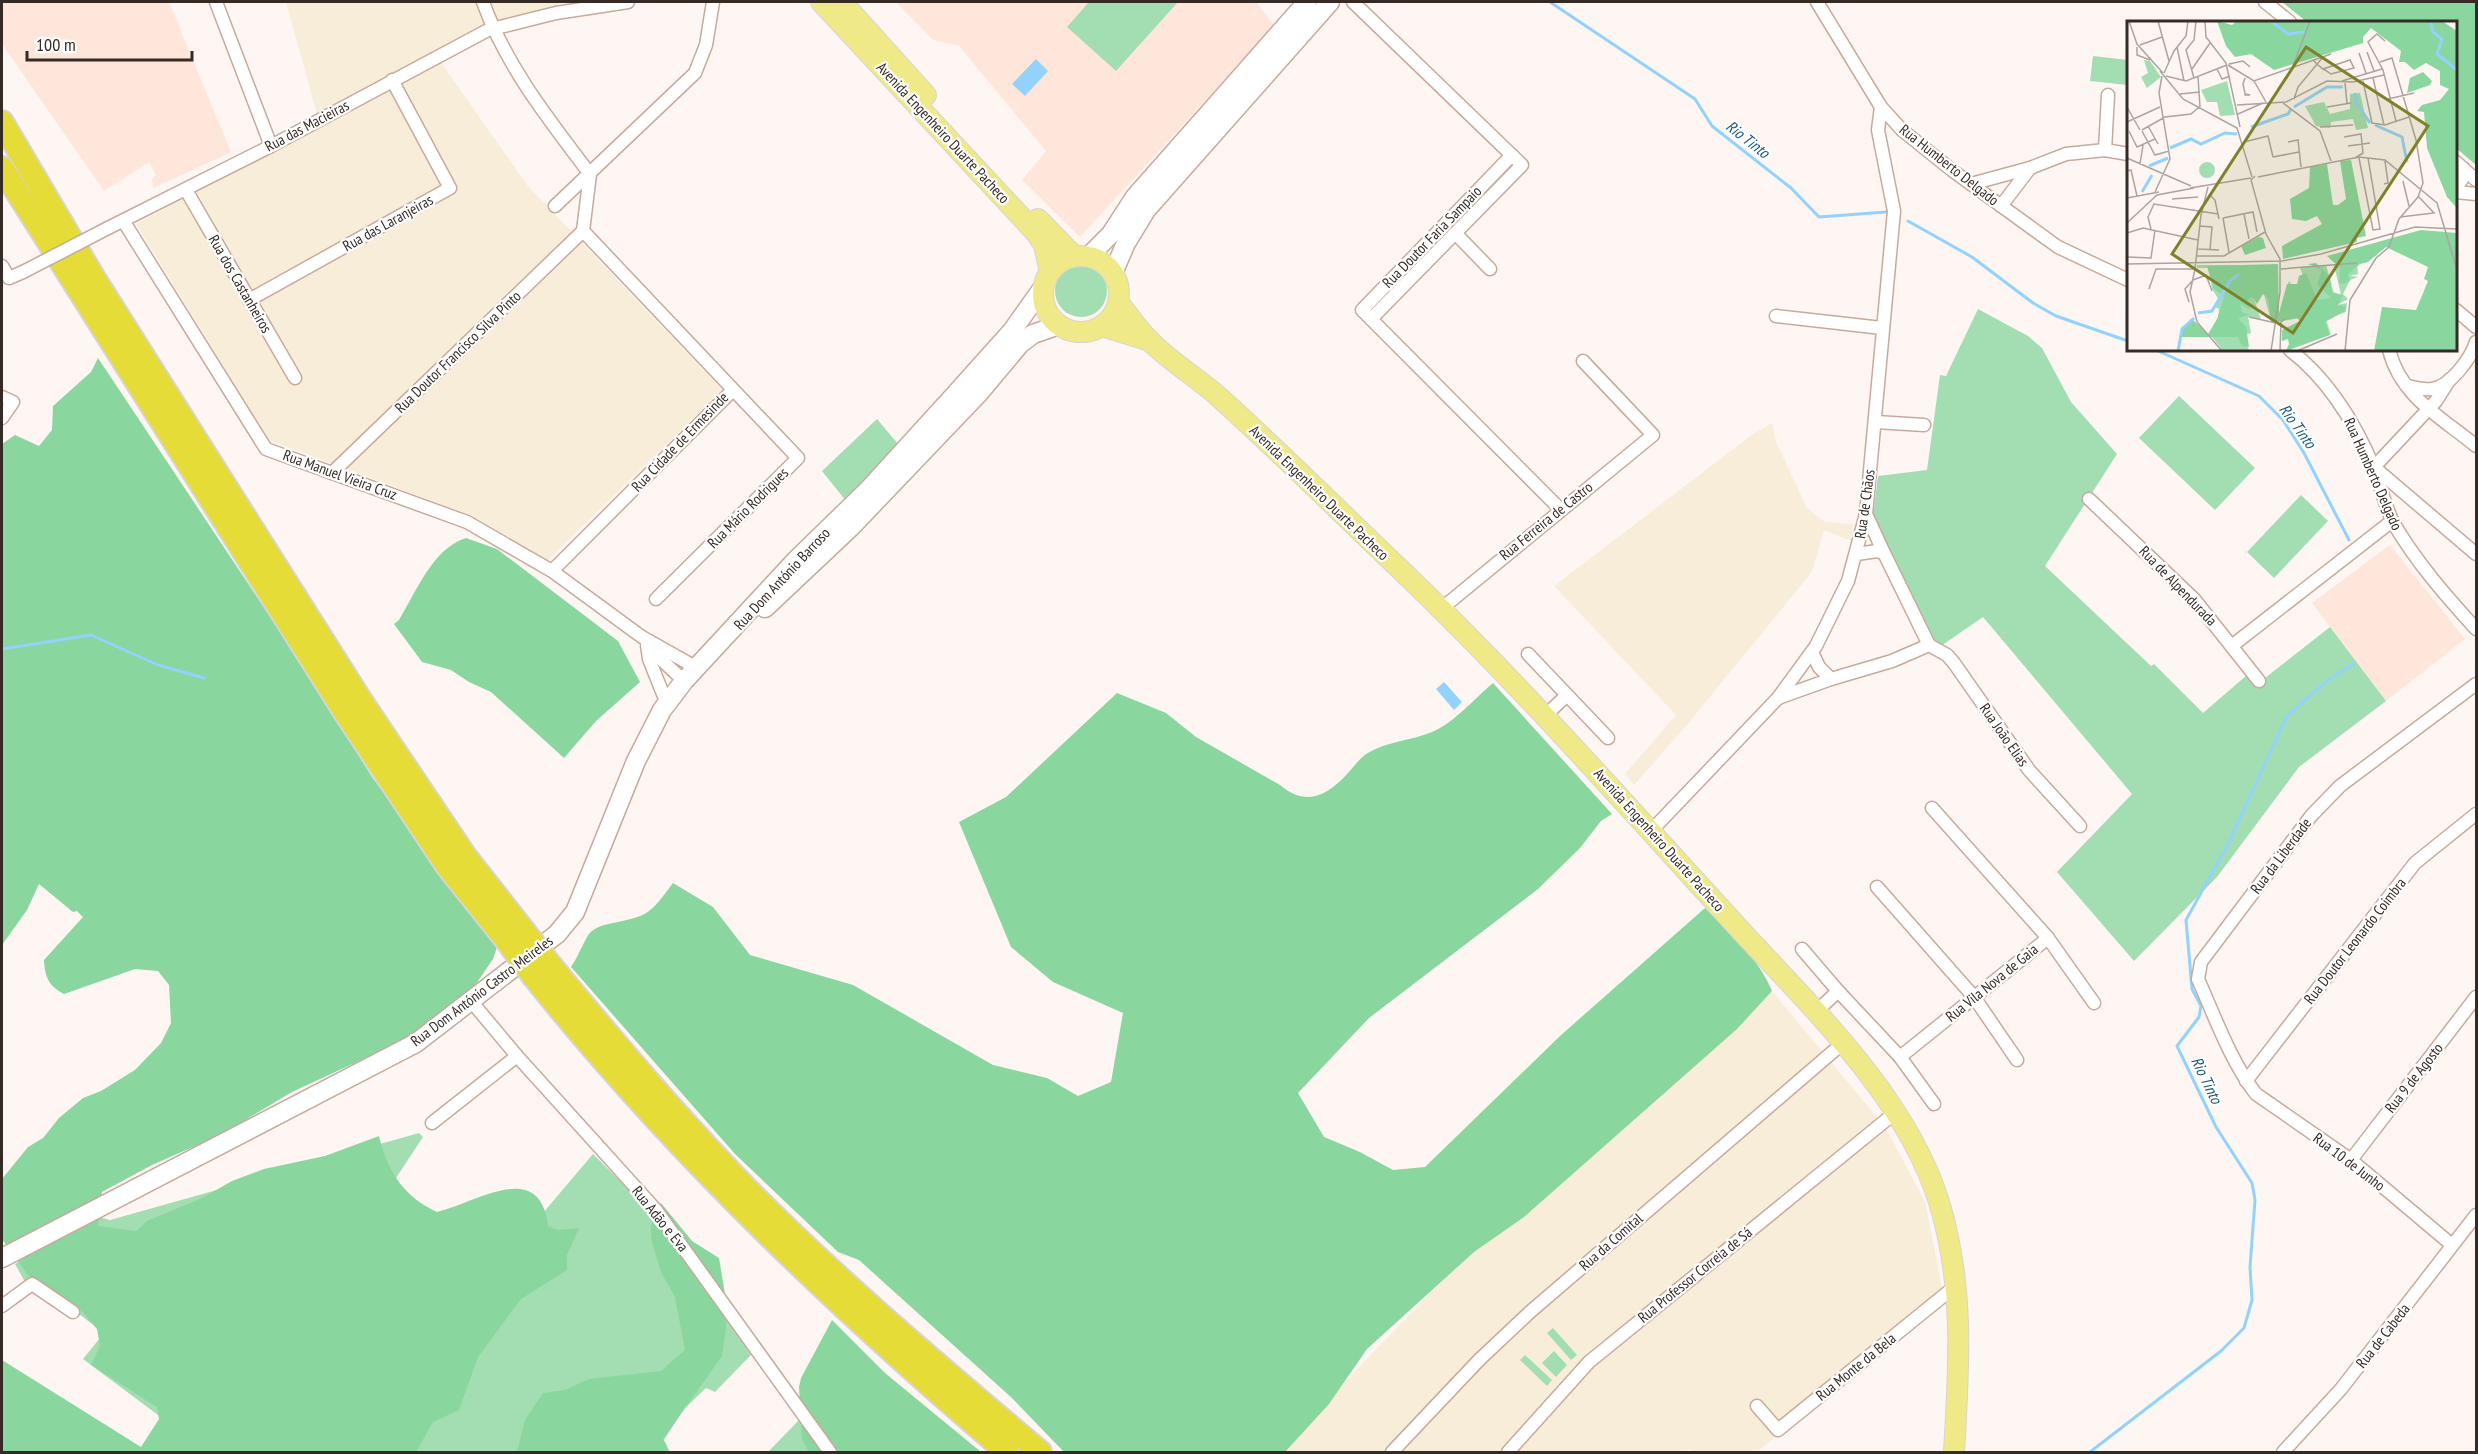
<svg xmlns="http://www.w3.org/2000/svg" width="2478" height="1454" font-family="'PT Sans Narrow',sans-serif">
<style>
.built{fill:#fee6db}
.industrial{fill:#f8edd8}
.green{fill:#a2deb2}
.forest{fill:#89d69f}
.water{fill:#93d2fc}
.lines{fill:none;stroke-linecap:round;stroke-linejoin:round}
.stream{stroke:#93d2fc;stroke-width:3}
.minor-casing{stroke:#c7aa9c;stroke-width:15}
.secondary-casing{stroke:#c7aa9c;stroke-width:21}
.primary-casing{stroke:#d7d4d3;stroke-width:22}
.motorway-casing{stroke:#d7d4d3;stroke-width:26}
.minor{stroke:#fff;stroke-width:12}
.secondary{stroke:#fff;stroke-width:18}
.primary{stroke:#efea87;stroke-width:20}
.motorway{stroke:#e5dc37;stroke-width:22}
.minor-bridge-casing{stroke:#c7aa9c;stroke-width:15;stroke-linecap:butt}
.motorway-bridge-casing{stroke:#d7d4d3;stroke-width:26;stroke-linecap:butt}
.minor-bridge{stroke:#fff;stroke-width:12}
.motorway-bridge{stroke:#e5dc37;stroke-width:22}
.labels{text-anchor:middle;stroke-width:4.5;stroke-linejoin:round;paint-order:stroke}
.street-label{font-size:15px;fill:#362a25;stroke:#fff}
.water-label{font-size:16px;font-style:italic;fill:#1a587b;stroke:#fff}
.inset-river{fill:none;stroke:#93d2fc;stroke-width:3}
.inset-road{fill:none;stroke:#ada4a1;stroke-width:1.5}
.view{fill:#7f812a;fill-opacity:0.15;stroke:#7f812a;stroke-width:3}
.inset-edge{fill:none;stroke:#362a25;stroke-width:3}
</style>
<rect width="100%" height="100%" fill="#fdf6f3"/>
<g class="built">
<path d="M2 2H169L231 152 153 188 152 179 156 175 149 162 104 191 2 44Z"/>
<path d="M896 2H1256L1274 25 1080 237 1022 180 1046 151 959 46 933 40Z"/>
<path d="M2390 545 2465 639 2386 701 2312 603Z"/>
</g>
<g class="industrial">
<path d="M286 2H558L560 6 486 23 433 51 527 185 722 390 548 560 471 515 269 440 136 224 320 125Z"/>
<path d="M1772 423 1776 442 1807 508 1825 522 1853 524 1851 541 1824 530 1812 572 1686 726 1634 785 1625 774 1676 715 1554 586 1753 434Z"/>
<path d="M1772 991 1886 1128 1925 1202 1944 1298 1757 1452H1692L1689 1449 1686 1452H1283L1360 1366 1470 1252Z"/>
</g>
<g class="green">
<path d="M1089 2H1178L1116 71 1067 27Z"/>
<path d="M2093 56 2128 60V85L2090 81Z"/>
<circle cx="1081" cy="291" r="26"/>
<path d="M1978 309 2028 336 2042 348 2071 402 2117 454 2045 566 2151 666 2154 664 2203 713 2247 675 2256 685 2330 627 2386 701 2299 767 2217 877 2134 961 2057 872 2132 794 1983 617 1941 646 1932 639 1873 516 1878 476 1927 470 1940 375 1946 376Z"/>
<path d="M2179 396 2255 468 2215 510 2139 438Z"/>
<path d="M877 419 898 444 846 501 822 471Z"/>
<path d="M2301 495 2328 521 2274 578 2247 552Z"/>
<path d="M419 1133 423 1137 394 1181 445 1226 487 1279 593 1154 653 1214 712 1295 751 1355 715 1392 706 1388 684 1409 664 1440 670 1452H139L162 1418 83 1359 104 1333 33 1279 24 1280 15 1264 95 1216 110 1220Z"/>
<path d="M1553 1328 1577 1355 1571 1360 1547 1333Z"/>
<path d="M1554 1351 1567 1365 1556 1377 1542 1363Z"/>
<path d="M1525 1355 1552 1380 1547 1386 1520 1360Z"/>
<path d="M799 1420 822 1452H768Z"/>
</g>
<g class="forest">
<path d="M2282 2H2476V165L2456 148V22H2307Z"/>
<path d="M98 358 295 654 372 777 497 947 493 959 476 984 461 1000 413 1036 292 1092 220 1135 152 1165 102 1192 98 1226 136 1231 147 1221 202 1198 232 1181 264 1169 325 1156 379 1136C387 1171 404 1197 437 1212 478 1202 540 1158 548 1226L558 1230 579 1228 567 1255V1270L521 1299 478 1357 459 1410 433 1422 416 1452H2V1360L141 1447 159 1419 157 1407 91 1365 100 1346 97 1329 79 1308 28 1275 2 1239V1179L28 1147 43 1138 59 1118 83 1098 101 1091 135 1070 161 1043 171 1023 169 985 158 971 135 969 64 994C49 986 45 978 44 960L83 917 77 911 73 912 39 884 27 910 2 945V444L15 435 39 446 52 430 53 406 91 372Z"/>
<path d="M466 538 497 549 618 641 640 682 596 721 564 758 491 692 469 682 451 670 422 662 394 624 399 620C416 592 433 548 466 538Z"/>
<path d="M1493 683 1612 814 1601 821 1580 848 1538 889 1369 1018 1298 1093 1324 1137 1360 1152 1393 1170 1425 1167 1560 1036 1705 908C1730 933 1758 957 1772 991L1737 1029 1524 1217 1474 1252 1367 1349 1329 1404 1285 1452H1064L1012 1398 859 1260 838 1252 735 1154 571 967C577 959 585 939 589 934 600 920 632 924 649 911 658 904 666 892 673 883L713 907 750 955 853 985 993 1065 1047 1078 1078 1096 1111 1082 1123 1013 1053 982 1011 947 959 822 1006 797 1117 693 1166 713 1196 737 1280 785C1306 807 1327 796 1347 774 1353 768 1359 759 1366 754 1387 741 1410 741 1432 732 1455 722 1474 699 1493 683Z"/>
<path d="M661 1203 692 1241 719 1258 725 1294 726 1328 722 1356 663 1439 669 1452H517L525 1420 543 1393 565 1390 589 1379 661 1371 685 1350 675 1297 661 1272 651 1238V1225Z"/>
<path d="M832 1320 885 1373 981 1452H809L802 1439 799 1387 801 1378Z"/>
</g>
<g class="water">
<path d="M1036 59 1048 71 1025 96 1012 84Z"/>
<path d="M1444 682 1462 702 1454 710 1436 689Z"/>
</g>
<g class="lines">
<g class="stream">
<path d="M1550 2 1695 99 1712 126 1791 188 1819 217 1886 212"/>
<path d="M1908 221 1972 257 2033 303 2056 316 2128 341"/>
<path d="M2156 350 2259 396 2283 420 2304 453 2349 540"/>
<path d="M2 649 91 635 158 665 204 678"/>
<path d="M2090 1452 2221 1351 2244 1328 2252 1300 2250 1267 2255 1200 2252 1183 2216 1127 2177 1046 2199 1017 2201 1006 2192 989 2186 920 2227 846 2287 716 2327 681 2355 663"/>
</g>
<defs>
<g id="minor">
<path d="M216 2 271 146"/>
<path d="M483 2C506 66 549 120 590 174"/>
<path d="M1353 2 1522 165 1371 319"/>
<path d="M1817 2 1881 107 1902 130 1953 171 2058 247 2128 280"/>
<path d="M2265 2 2290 22"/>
<path d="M2105 150 2108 95"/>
<path d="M1512 155 1362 310 1561 510"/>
<path d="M2456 162 2476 180"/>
<path d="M1971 184 2030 168 2066 154 2105 150 2128 154"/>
<path d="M2456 188 2463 178V168"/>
<path d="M186 190 295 378"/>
<path d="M2456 192 2476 194"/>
<path d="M555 206 695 73 706 45 713 2"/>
<path d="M2001 206 2030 168"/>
<path d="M124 222 266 449 467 522 552 571 642 637 697 668"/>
<path d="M108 228 271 146 488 30 556 13 628 2"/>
<path d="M583 231 798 458 656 599"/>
<path d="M583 231 590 174"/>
<path d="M1456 234 1490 269"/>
<path d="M2 266 9 278 23 272"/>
<path d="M249 300 450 188 392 80"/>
<path d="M2456 310 2476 327"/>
<path d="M1776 316 1882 328"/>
<path d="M2290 350C2329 380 2355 423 2374 468 2381 486 2385 508 2394 524 2417 563 2446 596 2476 629"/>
<path d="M2389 350C2401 397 2441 417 2476 446"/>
<path d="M2408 386C2415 388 2424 390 2432 389 2450 387 2471 358 2476 342"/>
<path d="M2 397 13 402 2 418"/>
<path d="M1876 422 1924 425"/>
<path d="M2374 467 2436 401 2450 379"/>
<path d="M2375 468 2476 554"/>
<path d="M332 473 583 231"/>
<path d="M2089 499 2194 599 2259 681"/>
<path d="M1884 553 1929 645"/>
<path d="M1857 554 1877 551 1884 553 1866 514"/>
<path d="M552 571 732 391"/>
<path d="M1441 609 1653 435 1583 361"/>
<path d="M647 645 649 659 667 704"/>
<path d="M1929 645 1947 655 1954 663 2029 770 2080 826"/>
<path d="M2233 645 2392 521"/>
<path d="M649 648 684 681"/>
<path d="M1528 654 1608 738"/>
<path d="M1831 679 1892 661 1929 645"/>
<path d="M1778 698 1831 679 1819 667 1812 652"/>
<path d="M1546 715 1567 695"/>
<path d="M1651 831 1778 698 1816 646 1848 581 1866 514 1894 211 1878 130 1881 107"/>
<path d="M1877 887 1974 997 2017 1060"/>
<path d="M2048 938 2094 1003"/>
<path d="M1802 949 1838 991"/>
<path d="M471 1001 517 1056 656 1210 830 1452"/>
<path d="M1816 1012 1838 991 1900 1057 2048 938 1932 808"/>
<path d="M1900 1057 1934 1104"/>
<path d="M2246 1081 2415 863 2476 814"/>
<path d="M432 1123 517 1056"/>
<path d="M2351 1160 2476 997"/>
<path d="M2452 1245 2351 1160 2256 1094C2230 1060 2215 1017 2198 979L2201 962 2311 816 2340 786 2476 684"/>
<path d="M2 1306 32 1284 73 1312"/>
<path d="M1757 1406 1778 1430 1958 1284"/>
<path d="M1392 1452 1479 1360 1530 1312 1843 1043"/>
<path d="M1508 1452 1589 1362 1896 1112"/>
<path d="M2283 1452 2341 1389 2476 1215"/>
</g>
<g id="secondary">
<path d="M1089 256 1111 234 1135 197 1307 2"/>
<path d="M1113 273 1126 243 1146 210 1330 2"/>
<path d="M765 608 852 526 979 393 1020 344 1033 334 1059 325"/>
<path d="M2 1258 416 1043 557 934 575 912 636 761 662 710 684 681 796 560 868 490 950 400 1012 331 1044 286"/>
</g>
<g id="primary">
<path d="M821 2 1036 233 1044 245 1050 272"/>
<path d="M842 2 926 95"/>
<path d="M1038 219 1074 256"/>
<circle cx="1081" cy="294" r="38"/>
<path d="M1118 302C1129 315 1139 331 1151 342 1172 363 1198 378 1220 398 1283 455 1342 514 1403 572 1523 687 1632 812 1744 934 1816 1012 1907 1099 1939 1202 1965 1288 1959 1365 1954 1452"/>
<path d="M1102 326 1150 341"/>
</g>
<g id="motorway">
<path d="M2 122 95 280 361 701 465 856 523 930"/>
<path d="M2 168 345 712 448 867 508 942"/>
<path d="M551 966C613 1041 675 1115 743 1185 836 1280 939 1366 1040 1452"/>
<path d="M534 977C674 1152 837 1307 1007 1452"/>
</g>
</defs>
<use href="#minor" class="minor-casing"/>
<use href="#secondary" class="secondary-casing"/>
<use href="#primary" class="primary-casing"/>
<use href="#motorway" class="motorway-casing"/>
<use href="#minor" class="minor"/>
<use href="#secondary" class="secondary"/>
<use href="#primary" class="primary"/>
<use href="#motorway" class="motorway"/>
<defs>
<path id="minor-bridge" d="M23 272 108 228"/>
<g id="motorway-bridge">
<path d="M523 930 551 966"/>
<path d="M508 942 534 977"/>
</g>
</defs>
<use href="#minor-bridge" class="minor-bridge-casing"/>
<use href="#motorway-bridge" class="motorway-bridge-casing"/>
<use href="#minor-bridge" class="minor-bridge"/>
<use href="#motorway-bridge" class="motorway-bridge"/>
</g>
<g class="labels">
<g class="street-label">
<text transform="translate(307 126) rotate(-28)" y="5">Rua das Macieiras</text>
<text transform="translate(943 133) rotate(47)" y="5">Avenida Engenheiro Duarte Pacheco</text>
<text transform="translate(1949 165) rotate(38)" y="5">Rua Humberto Delgado</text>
<text transform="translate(388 223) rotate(-29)" y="5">Rua das Laranjeiras</text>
<text transform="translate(1432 237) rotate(-46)" y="5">Rua Doutor Faria Sampaio</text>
<text transform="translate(240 284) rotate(60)" y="5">Rua dos Castanheiros</text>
<text transform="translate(458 352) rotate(-44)" y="5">Rua Doutor Francisco Silva Pinto</text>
<text transform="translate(680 442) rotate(-46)" y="5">Rua Cidade de Ermesinde</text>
<text transform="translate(2373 474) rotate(66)" y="5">Rua Humberto Delgado</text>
<text transform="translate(340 475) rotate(20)" y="5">Rua Manuel Vieira Cruz</text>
<text transform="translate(1319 493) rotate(44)" y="5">Avenida Engenheiro Duarte Pacheco</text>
<text transform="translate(1865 504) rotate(-82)" y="5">Rua de Chãos</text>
<text transform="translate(748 508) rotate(-45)" y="5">Rua Mário Rodrigues</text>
<text transform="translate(1546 521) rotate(-39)" y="5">Rua Ferreira de Castro</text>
<text transform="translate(782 579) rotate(-47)" y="5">Rua Dom António Barroso</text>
<text transform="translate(2178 586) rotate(46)" y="5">Rua de Alpendurada</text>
<text transform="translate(2004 735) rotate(55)" y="5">Rua João Elias</text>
<text transform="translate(1659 840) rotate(48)" y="5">Avenida Engenheiro Duarte Pacheco</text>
<text transform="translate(2281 856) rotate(-53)" y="5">Rua da Liberdade</text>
<text transform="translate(2355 941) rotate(-52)" y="5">Rua Doutor Leonardo Coimbra</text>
<text transform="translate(1992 983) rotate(-39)" y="5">Rua Vila Nova de Gaia</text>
<text transform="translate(482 991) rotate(-37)" y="5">Rua Dom António Castro Meireles</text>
<text transform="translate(2414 1078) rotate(-52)" y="5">Rua 9 de Agosto</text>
<text transform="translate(2349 1162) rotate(37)" y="5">Rua 10 de Junho</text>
<text transform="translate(660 1219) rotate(51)" y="5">Rua Adão e Eva</text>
<text transform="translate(1611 1242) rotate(-41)" y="5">Rua da Comital</text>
<text transform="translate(1695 1275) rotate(-39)" y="5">Rua Professor Correia de Sá</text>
<text transform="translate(2383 1336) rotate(-52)" y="5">Rua de Cabeda</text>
<text transform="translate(1856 1367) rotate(-39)" y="5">Rua Monte da Bela</text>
</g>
<g class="water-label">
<text transform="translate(1748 139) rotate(38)" y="6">Rio Tinto</text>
<text transform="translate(2298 426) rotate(54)" y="6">Rio Tinto</text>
<text transform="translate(2207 1080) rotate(64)" y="6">Rio Tinto</text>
</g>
</g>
<g transform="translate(2127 21)">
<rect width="330" height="330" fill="#fdf6f3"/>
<path d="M17 39 23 40 34 56 20 67 14 56 21 52ZM100 60 108 94 93 95 90 81H80L74 69ZM233 72 241 107 229 109 226 98 204 101 203 107 189 105 178 85 197 81 203 93 223 88V73ZM72 149a8 8 0 1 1 16 0a8 8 0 1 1-16 0ZM230 243 231 253 223 255 231 256 223 259 216 273 221 278 210 284 220 282 219 291 199 298 204 314 172 297 151 301 162 260 165 264 178 262 173 246 199 244 208 276 214 274 207 244ZM70 244H138L144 300 137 273 127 277 134 299 121 296 124 312 117 314 122 330H96L82 312 91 296 92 288 88 286 92 279 85 268 83 247H70Z" fill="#a2deb2"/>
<path d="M90 0 105 4 110 0H315L330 10V202L329 186 320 176 300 127 297 91 290 90 295 84 313 79 322 68 313 64V50L299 42 287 49 278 41H272L274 30 244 7 236 16V22L147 49 124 33 108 36 99 25ZM296 51 305 60 303 64 280 72 283 57ZM224 139 239 215 230 217V221L156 238 155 225 195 203 190 195 179 200 165 198 163 178 182 167 183 146 200 143 206 184H211L219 178 213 140ZM294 209 330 212V330H247L255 286 289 289 301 260 297 258 301 246 259 226 241 241 233 243 221 253 223 260 216 263 212 262 213 247 200 235ZM132 216 136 217 139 227 118 234 114 225ZM189 242 203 256 205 271 216 274 211 284 219 286 218 290 198 301 203 314 159 330 162 323 161 318 155 320V309L173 300 170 297 144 301 141 277 136 273 130 283 126 276 121 278 123 289 113 282 115 291 122 294 111 297 119 306 122 326 115 325 111 316H55V308L65 298 81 313 90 299 97 276 86 267 80 245 151 243 152 292 160 263H170L172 255 179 252 190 279 204 277 190 264 195 249 181 243Z" fill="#89d69f"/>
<path class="inset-river" d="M144 0 161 13 178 11M303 0 306 11 315 18 310 33 330 49M228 72 229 81 243 102M167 86 200 66H216M248 104 275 116 280 141M124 106 161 93 164 88M43 127 64 118 74 123 98 112 110 113M22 145 41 137M15 171 25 154M71 292 85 290 103 260 112 253M51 330 55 308 67 297"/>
<path class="inset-road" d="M2 0 10 23 36 52M31 0 42 40M78 0 79 16 99 42 113 106M258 20 250 13 241 21 256 49 269 100M13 24 35 16M10 26V34L23 39M50 26 57 60M240 31 247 50M232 32 239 52M186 39 191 44 196 48 198 49 204 53 227 47 223 39 196 48M102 43 116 40 123 46M101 44 127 60 204 33M166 45 183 0M65 48 83 22M90 48 95 58 103 55M33 50 56 78 110 107 125 156M37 52 47 30 59 15 61 0M39 55 59 60 100 44M71 56 73 86M67 57 59 29 67 19 69 0M118 57 116 63 117 68 118 72V74H123L118 73M246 57 257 104M127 60 139 81M215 60 255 48M236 60 245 102 258 104 282 96M218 62 220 82M53 73 73 71M167 78 171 66 196 36M261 78 287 72M156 82 193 110 204 140M110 84 159 81 200 60 226 61 257 54M0 86 13 109M200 86 224 82M111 93 136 82M0 101 33 86M21 105 31 123M193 106 226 104M15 109 38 96 64 93 72 86M2 110 10 126 28 118M15 110 28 134 42 130M217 116 234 113 236 132 228 137M117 121 141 115 146 136M161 121 171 119 174 146M221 125 243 122M146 136 172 131M0 137 64 165M232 137 246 209 253 208 241 137M13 143 16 124M0 150 4 149 10 175M128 155 124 159 139 213 153 238V271L144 330M131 156 232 136 258 139 310 182 330 249M276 160 282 185M257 163 261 162 258 140M63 167 124 157M28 171 43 138 32 72 35 55M82 173 88 179 92 198M0 177 32 171M45 178 71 176M117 193 122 218M273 196 307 192 291 175M96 197 126 191 130 211M96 197 102 231M0 202 30 174 67 167M73 205 85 206 83 229M24 208 21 196 27 183 91 193M0 212 16 207 71 219M71 228 92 229M70 235H97L138 211M0 236 24 237 28 209M0 243 155 240 194 233 288 206 330 208M68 248 63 271 70 301 95 330M154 248 230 242M66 259 79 254 85 270M22 268 29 248H68L74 194 81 166M62 281 58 268 66 259M122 296 149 302M153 330 154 301 158 298M170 330 210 313M218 330 223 279 249 237 262 226 272 198 291 176 296 162 289 119 265 37 253 41"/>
<path class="view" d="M179 26 301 105 166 312 45 233Z"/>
<rect width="330" height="330" class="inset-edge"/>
</g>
<rect width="2478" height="1454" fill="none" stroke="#362a25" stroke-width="6"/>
<path d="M27 51v9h165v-9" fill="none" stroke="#362a25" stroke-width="3"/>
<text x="36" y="51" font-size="18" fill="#362a25" stroke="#ffffff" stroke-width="4.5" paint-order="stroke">100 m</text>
</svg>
